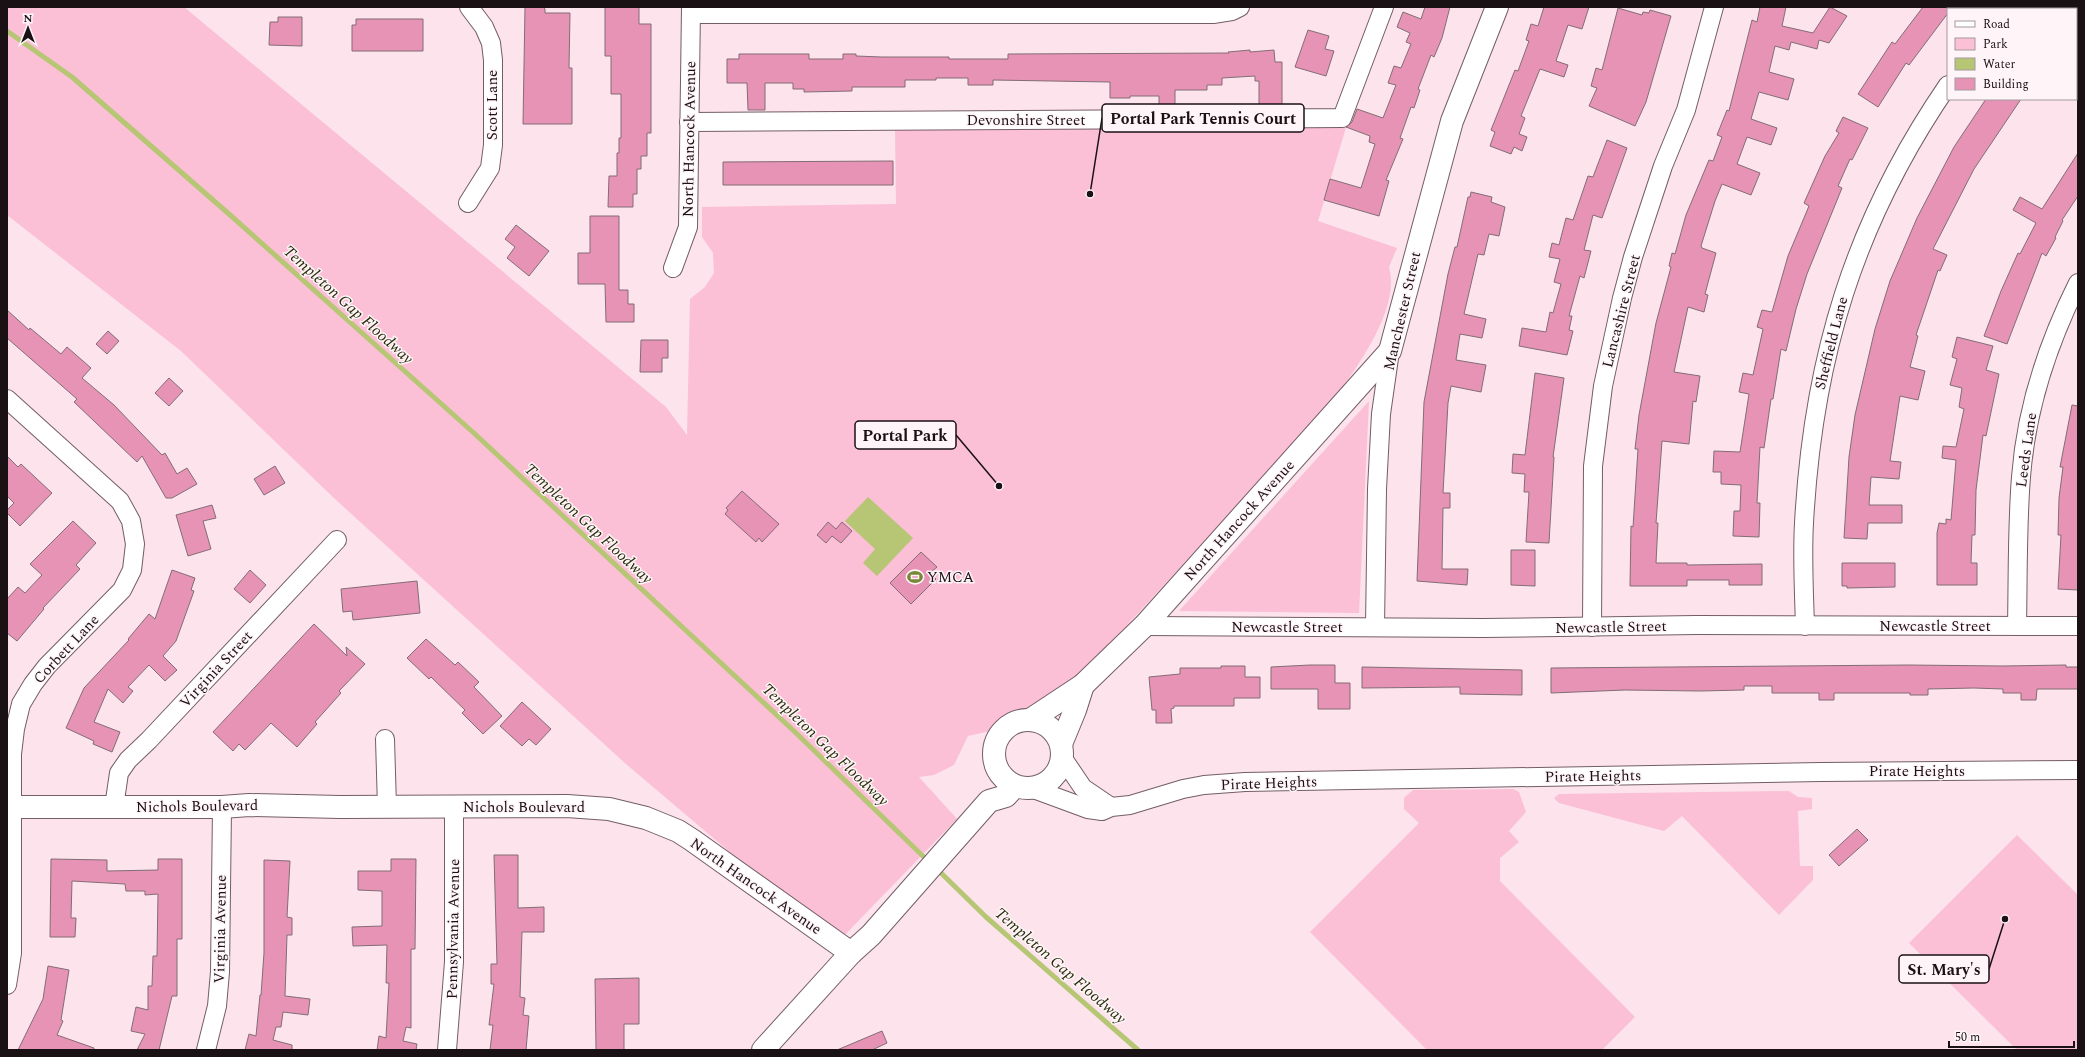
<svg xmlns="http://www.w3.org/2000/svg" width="2085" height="1057" font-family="Spectral,serif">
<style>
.green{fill:#fbbfd6}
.water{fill:#b6c674}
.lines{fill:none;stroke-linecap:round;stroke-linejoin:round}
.stream{stroke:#b6c674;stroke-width:5}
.building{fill:#e793b5;stroke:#826d75}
.street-casing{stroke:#735e66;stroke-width:20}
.secondary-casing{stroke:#735e66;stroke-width:24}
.street{stroke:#fff;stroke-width:18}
.secondary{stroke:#fff;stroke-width:22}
.labels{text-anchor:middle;stroke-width:3;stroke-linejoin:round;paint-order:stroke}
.street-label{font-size:15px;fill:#191114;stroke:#fff5f8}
.poi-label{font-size:15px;fill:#191114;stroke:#fff5f8;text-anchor:start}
.water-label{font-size:16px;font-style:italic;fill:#272d09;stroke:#fff5f8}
.leader{fill:none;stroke:#191114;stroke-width:1.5}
.callout-dot{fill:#191114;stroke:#fff5f8;stroke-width:1.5}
.callout{fill:#fff5f8;stroke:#191114;stroke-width:1.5}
.callout-label{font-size:16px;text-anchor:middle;font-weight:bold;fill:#191114}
</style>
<rect width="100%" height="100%" fill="#fce3ec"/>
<g class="green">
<path d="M7 7H184L666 407 687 435 690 299 705 287 714 273 713 253 702 237V207L896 204 895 127 1347 124 1318 221 1397 248 1389 267C1401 309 1356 368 1333 401L1097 658 1068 685 1026 711 1013 714 990 731 968 736 954 765 934 775 919 777 957 819 837 943 626 764 335 499 181 351 7 215Z"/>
<path d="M1369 401 1359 613 1179 611Z"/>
<path d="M1513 789 1519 792 1526 812 1509 831 1519 842 1500 858V881L1635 1017 1602 1050H1427L1310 932 1419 823 1404 809V798L1413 790Z"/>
<path d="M1789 791 1798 797 1812 798V809L1798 811 1800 866H1813V880L1779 915 1682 816 1664 831 1559 803 1554 798 1559 794Z"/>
<path d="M2017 835 2078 895V1050H2017L1909 943Z"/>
</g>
<path class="water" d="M868 497 913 538 877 576 863 563 875 549 845 521Z"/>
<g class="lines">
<g class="stream">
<path d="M7 31 72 77 229 214 475 434 795 732 929 862"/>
<path d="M937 869 986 917 1138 1050"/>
</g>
</g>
<g class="building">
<path d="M525 7H543L545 9V13H570L569 68H572V124H523Z"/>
<path d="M605 7H639V24H651V133H647V156H641V169H637V194H633V207H608L609 176H617V153H619V138H621V94H611V56H605Z"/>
<path d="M1425 7H1450L1442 38 1434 57 1431 55 1418 89 1420 90 1414 108 1411 107 1400 138 1403 139 1386 180 1389 181 1379 216 1324 200 1330 179 1361 188 1375 144 1369 142 1370 136 1346 127 1352 122 1357 109 1383 118 1396 85 1388 83 1394 66 1401 68 1411 44 1406 42 1410 33 1397 27 1403 12 1421 19Z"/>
<path d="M1544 7H1589L1582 29 1568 25 1556 61 1568 65 1564 77 1540 69 1521 116 1525 118 1519 134 1527 137 1522 151 1514 147 1511 154 1490 146 1495 132 1491 130 1515 70 1518 71 1529 41 1526 40 1531 24 1538 26Z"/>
<path d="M1760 7H1786L1782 26 1813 33 1830 7 1847 16 1829 43 1819 40 1817 49 1791 42 1789 50 1775 46 1769 72 1794 79 1788 100 1759 92 1751 119 1777 128 1771 145 1747 137 1737 164 1760 173 1751 195 1722 184 1715 201 1701 246 1702 248 1716 253 1705 294 1708 295 1704 312 1688 307 1674 372 1700 376 1696 402 1693 401 1689 444 1662 441 1656 523H1658L1656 563H1687V565L1762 564V585H1729V580H1687V586H1630L1631 526 1633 527 1638 449H1635L1639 415 1656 323 1671 267 1669 266 1672 253 1675 254 1686 215 1709 160 1713 161 1722 137 1717 135 1727 110 1729 111 1752 20 1757 22Z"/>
<path d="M1923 7H1953L1948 9V13L1909 65 1906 63 1878 107 1858 94 1892 42 1895 44Z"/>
<path d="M1618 8 1642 15 1643 12 1649 13 1650 10 1671 16 1646 102 1635 126 1589 106 1597 88 1591 86 1596 68 1602 70Z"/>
<path d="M278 17H302V46L269 45 270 22H278Z"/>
<path d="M356 19H423V51H352V25H356Z"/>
<path d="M1308 30 1329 36 1325 49 1334 51 1326 76 1295 67Z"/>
<path d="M1250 50V52L1274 50 1275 62H1282V108H1259V81H1255V76L1222 78V85H1207V90H1175V109H1159V96H1130V98H1110V82L993 80V85H968V78H936V80H905V87H852V91L804 92V89H793V83H765V110H748L747 83H727V59H739V54H809V59H843V54H856V56L882 57H949V59H1008V54L1229 53 1228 52Z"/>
<path d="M1986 99H2021L1974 169 1933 249 1947 255 1940 271 1938 270 1916 335 1918 336 1910 367 1925 371 1918 400 1900 396 1890 461 1901 462 1899 479 1871 477 1869 505H1902V523H1868L1867 539 1844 538 1849 457 1855 415 1875 329 1890 281 1917 218 1954 147Z"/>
<path d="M1843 117 1868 128 1852 160 1850 159 1838 186 1842 188 1807 274 1796 309 1786 351 1781 349 1773 399H1771L1764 448 1760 447 1757 503H1760L1759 537 1733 536 1734 511H1740L1741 485 1721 484V472H1713L1714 451 1740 452 1749 394 1739 392 1743 373 1753 375 1763 329 1757 327 1762 310 1772 312 1788 256 1809 206 1804 203 1825 156 1839 133 1836 131Z"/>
<path d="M1607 140 1627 148 1602 218 1593 215 1584 250 1591 251 1584 278 1580 276 1569 316H1572L1569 330 1573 331 1567 355 1519 346 1522 328 1546 332 1550 312 1553 313 1561 284 1554 282 1560 259 1549 257 1552 243 1559 245 1566 218 1573 220 1588 176 1593 177Z"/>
<path d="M2078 153V196L2062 220 2063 221 2055 237 2056 238 2046 256 2042 253 2007 344 1984 336 2001 291 2018 253 2020 254 2036 223 2013 210 2020 197 2042 209Z"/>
<path d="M893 161V185H723V162Z"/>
<path d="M1471 192 1492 197 1491 202 1505 207 1499 236 1489 234 1484 255 1478 254 1464 314 1486 319 1482 338 1460 334 1456 360 1486 365 1481 392 1451 386 1448 403 1443 493H1450V508H1443L1442 569H1468L1467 585 1417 581 1424 402 1448 274 1455 247H1457L1468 197H1470Z"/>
<path d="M590 216H619V290H628V304H634V322H606L605 284H578V253H590Z"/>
<path d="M516 225 549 251 529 276 507 258 515 247 505 239Z"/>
<path d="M7 310 29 330 30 328 61 354 67 347 91 368 82 378 114 405 162 455 165 453 177 474 187 468 197 484 172 498H166L142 456 137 462 74 402 77 399 7 338Z"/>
<path d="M108 331 119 341 107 354 96 344Z"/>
<path d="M1957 337 1993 346 1986 370 1999 374 1986 436 1983 435 1976 490 1975 535H1972L1971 563H1977V585H1937V533L1939 523 1946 524V519L1951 520 1956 460 1942 458 1943 446 1956 447 1964 409 1959 407 1962 388 1950 385 1957 359 1952 357Z"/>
<path d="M641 340H668V358H662V372H640Z"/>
<path d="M1535 373 1564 378 1553 457H1554L1549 543 1526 542 1529 492H1524L1525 474 1512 473 1513 454 1525 455Z"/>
<path d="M169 378 183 391 169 406 155 393Z"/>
<path d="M2072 405 2078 406V590L2058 589 2061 535H2058L2059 498 2063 467H2060Z"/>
<path d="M7 456 18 467 21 464 52 493 20 526 7 513V510L14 503 7 496Z"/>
<path d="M275 466 285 483 264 495 254 479Z"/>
<path d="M742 491 779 524 762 542 759 538 756 542 725 514 728 510 726 508Z"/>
<path d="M212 505 216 518 203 521 211 549 188 556 176 515Z"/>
<path d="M73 521 96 543 76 565 80 569 43 608 44 609 17 641 7 633V599L18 587 25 593 42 575 30 564Z"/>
<path d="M828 522 836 529 842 522 852 531 841 543 832 536 826 543 817 535Z"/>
<path d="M1511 550H1535V586L1511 585Z"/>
<path d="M921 552 937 567 930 573 936 579 911 604 890 583Z"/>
<path d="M1842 563H1895V587L1847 588V586H1842Z"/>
<path d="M172 570 195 578 191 590 194 591 176 641 163 656 177 670 165 681 149 665 128 687 133 691 123 703 108 689 94 722 120 732 112 752 93 744 94 741 66 728 84 688 129 640 128 639 149 614 155 619Z"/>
<path d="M250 570 266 585 250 603 234 589Z"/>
<path d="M417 581 420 613 353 620 352 611 343 612 341 589Z"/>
<path d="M314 624 347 656 346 647 365 664 339 691 341 693 315 722 317 724 297 747 271 723 245 750 239 744 233 751 213 732Z"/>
<path d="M426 639 455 665 458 662 479 682 474 687 502 716 483 734 462 713 465 710 431 677 429 679 407 658Z"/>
<path d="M1310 665H1335V683H1350V709H1318V689H1271V667Z"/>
<path d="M1908 665 2003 666 2066 665V667H2078V689H2037L2036 700H2021V693H2003V689L1974 688 1928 689V695H1910V693H1834V700H1819V693H1772V686H1744V690L1700 691 1625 690 1551 693V668Z"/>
<path d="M1221 666H1245V677H1260V698H1234V706H1174V708L1171 709 1172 723H1156V710H1152L1149 677 1180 674V668H1221Z"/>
<path d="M1362 667 1522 670V695L1460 694V687L1362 688Z"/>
<path d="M522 702 551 729 536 745 529 739 522 746 500 726Z"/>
<path d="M1857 829 1868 840 1839 866 1829 855Z"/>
<path d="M494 855H518V908L544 907V932H522L520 997 525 998 523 1015 529 1016 526 1050H490L493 1025H489L494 984H491V964H497Z"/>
<path d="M51 859 107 860V871L158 870V859H182V939H177V996H172L159 1050H137L145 1034 131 1031 136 1007 148 1010V986H152L153 956H157L158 894 145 895V891H126L125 884 72 881 71 918H76L75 937H50Z"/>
<path d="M391 859H416L415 949H411V1028L406 1027 403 1041 417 1044 416 1050H377L379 1036 386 1038 389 983H386L387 945 353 946 352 927 382 926V891L358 890V871H391Z"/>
<path d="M264 860 290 861 287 917 292 918V935H287L285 996 310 999 308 1015 283 1012 281 1027H276L273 1040 292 1045V1050H245L249 1034 256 1036 260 995H261L264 953Z"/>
<path d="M48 966 69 970 61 1020 63 1021 57 1035 94 1048V1050H18L43 999Z"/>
<path d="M639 978V1024H624V1050H596L595 979Z"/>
<path d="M882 1031 887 1043 872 1050H837Z"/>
</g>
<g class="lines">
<defs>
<g id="street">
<path d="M2007 9 2009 7"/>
<path d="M691 14H1213L1232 11 1240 7"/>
<path d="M689 122 1342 118 1384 7"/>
<path d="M468 203 490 168 493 145V60L491 43 484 27 469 7"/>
<path d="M673 268 688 227 691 7"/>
<path d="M7 399 120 501 131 521 135 544 132 570 122 590 47 666 33 684 21 704 15 729 12 754V953L7 985"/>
<path d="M1144 626 1483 628 1696 625 2078 626"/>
<path d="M1805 626C1804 592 1802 557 1804 523 1813 358 1854 222 1948 85"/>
<path d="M2017 626C2018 577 2017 527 2021 477 2026 410 2048 343 2078 283"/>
<path d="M1375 627 1377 489 1381 414 1390 351"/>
<path d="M1592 627 1593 466 1603 386 1622 298 1633 257 1663 166 1686 110 1714 7"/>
<path d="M385 739 387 807"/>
<path d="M1062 757 1083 788 1111 807"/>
<path d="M1031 788 1088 809 1102 811 1111 807 1130 805 1183 789 1204 785 1245 782 1821 772 2078 770"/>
<path d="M114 807 119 773 128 760 149 740 337 540"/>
<path d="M206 1050 217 1006 220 972 222 807"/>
<path d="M447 1050 454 962V807"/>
</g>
<g id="secondary">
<circle cx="1028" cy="754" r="34"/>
<path d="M1030 720 1083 685 1144 626 1390 351 1452 121 1497 7"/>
<path d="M1061 744 1075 710 1083 685"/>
<path d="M7 807H222L249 805 340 807 567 806 609 809 646 818 678 831 692 840 851 953 763 1050"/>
<path d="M851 953 871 935 989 801 1006 796 1015 786"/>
</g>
</defs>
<use href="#street" class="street-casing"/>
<use href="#secondary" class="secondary-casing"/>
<use href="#street" class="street"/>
<use href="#secondary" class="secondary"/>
</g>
<defs>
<symbol id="stadium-bare" viewBox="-9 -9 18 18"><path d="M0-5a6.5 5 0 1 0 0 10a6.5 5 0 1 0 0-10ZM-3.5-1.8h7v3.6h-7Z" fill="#798836" stroke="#fff5f8" stroke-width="2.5" paint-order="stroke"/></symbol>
</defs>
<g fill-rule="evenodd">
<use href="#stadium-bare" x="904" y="566" width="22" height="22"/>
</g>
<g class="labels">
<g class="street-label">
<text transform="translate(492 105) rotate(-90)" y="5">Scott Lane</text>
<text x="1026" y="125">Devonshire Street</text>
<text transform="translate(689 139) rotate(-89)" y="5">North Hancock Avenue</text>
<text transform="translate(1402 311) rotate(-77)" y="5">Manchester Street</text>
<text transform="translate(1621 311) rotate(-76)" y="5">Lancashire Street</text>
<text transform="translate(1831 343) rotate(-76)" y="5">Sheffield Lane</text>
<text transform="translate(2026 450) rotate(-82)" y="5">Leeds Lane</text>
<text transform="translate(1239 520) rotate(-48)" y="5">North Hancock Avenue</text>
<text x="1935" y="631">Newcastle Street</text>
<text x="1287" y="632">Newcastle Street</text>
<text transform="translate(1611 627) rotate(-1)" y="5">Newcastle Street</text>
<text transform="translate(66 649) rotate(-47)" y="5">Corbett Lane</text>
<text transform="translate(216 669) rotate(-47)" y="5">Virginia Street</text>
<text x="1917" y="776">Pirate Heights</text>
<text transform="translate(1593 776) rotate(-1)" y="5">Pirate Heights</text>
<text transform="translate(1269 783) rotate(-2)" y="5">Pirate Heights</text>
<text transform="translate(197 806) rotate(-1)" y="5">Nichols Boulevard</text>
<text x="524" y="812">Nichols Boulevard</text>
<text transform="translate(756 886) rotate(35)" y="5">North Hancock Avenue</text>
<text transform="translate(220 929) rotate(-89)" y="5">Virginia Avenue</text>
<text transform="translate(453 929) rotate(-89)" y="5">Pennsylvania Avenue</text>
</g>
<g class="poi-label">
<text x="927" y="582">YMCA</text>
</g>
<g class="water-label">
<text transform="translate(349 304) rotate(42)" y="6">Templeton Gap Floodway</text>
<text transform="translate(589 523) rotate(43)" y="6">Templeton Gap Floodway</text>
<text transform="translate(826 744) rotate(44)" y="6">Templeton Gap Floodway</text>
<text transform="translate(1061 965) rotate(41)" y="6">Templeton Gap Floodway</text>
</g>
</g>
<path class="leader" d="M1090 194L1102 118M999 486L956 435M2005 919L1989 969"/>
<g class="callout-dot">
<circle cx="1090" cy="194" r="4"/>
<circle cx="999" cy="486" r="4"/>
<circle cx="2005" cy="919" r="4"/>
</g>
<g class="callout">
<rect x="1102" y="104" width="202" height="28" rx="4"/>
<rect x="855" y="421" width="101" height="28" rx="4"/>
<rect x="1899" y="955" width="90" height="28" rx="4"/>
</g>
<g class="callout-label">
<text x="1203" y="124">Portal Park Tennis Court</text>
<text x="905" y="441">Portal Park</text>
<text x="1944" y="975">St. Mary's</text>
</g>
<rect width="2085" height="1057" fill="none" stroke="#191114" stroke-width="16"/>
<rect x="1947" y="8" width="130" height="92" fill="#fff5f8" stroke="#a39a9d"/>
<rect x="1955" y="21" width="20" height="6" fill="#ffffff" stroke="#a39a9d"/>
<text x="1983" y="28" font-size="12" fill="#191114">Road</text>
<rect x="1955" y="38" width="20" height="12" fill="#fbbfd6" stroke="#a39a9d"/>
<text x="1983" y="48" font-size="12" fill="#191114">Park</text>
<rect x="1955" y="58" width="20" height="12" fill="#b6c674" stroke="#a39a9d"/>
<text x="1983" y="68" font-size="12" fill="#191114">Water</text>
<rect x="1955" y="78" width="20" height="12" fill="#e793b5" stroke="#a39a9d"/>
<text x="1983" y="88" font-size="12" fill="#191114">Building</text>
<g transform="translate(28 28)" stroke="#fff5f8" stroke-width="3" paint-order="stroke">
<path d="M0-3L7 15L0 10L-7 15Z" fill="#191114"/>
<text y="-6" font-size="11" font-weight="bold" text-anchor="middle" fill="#191114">N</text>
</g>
<path d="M1949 1041v6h125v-6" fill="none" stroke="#191114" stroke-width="2"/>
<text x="1955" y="1041" font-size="12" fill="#191114" stroke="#fff5f8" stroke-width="3" paint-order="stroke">50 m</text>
</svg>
